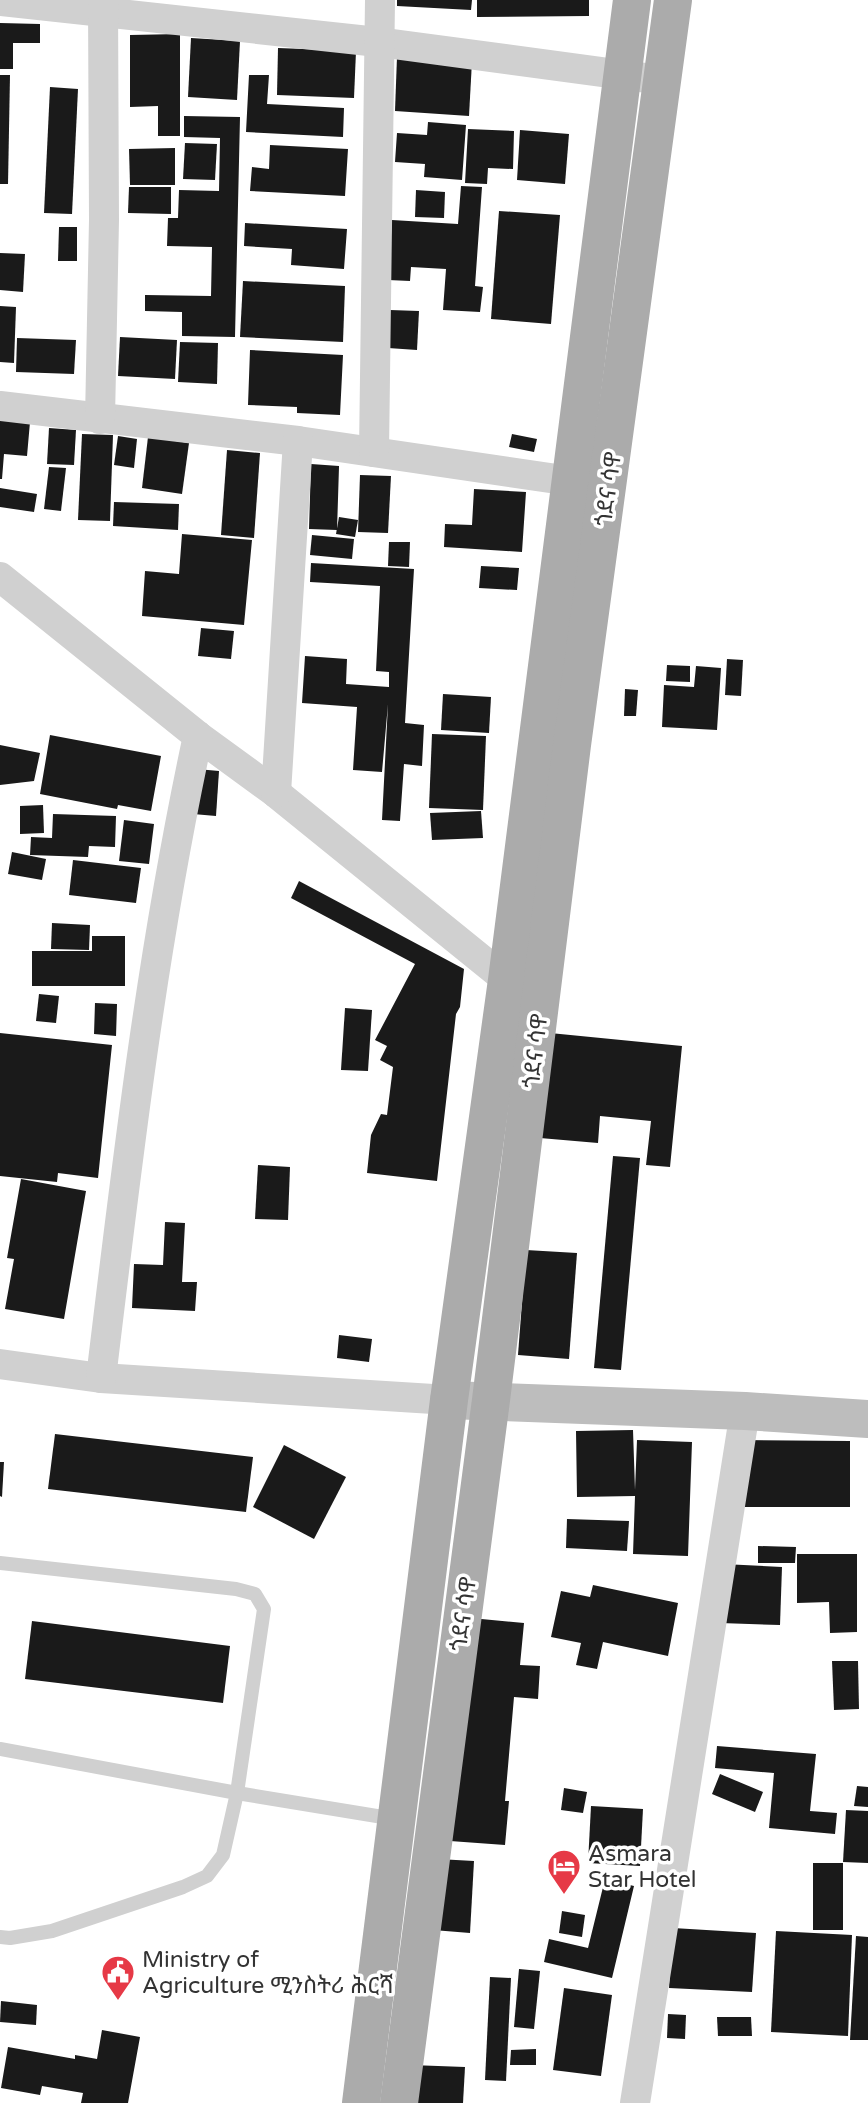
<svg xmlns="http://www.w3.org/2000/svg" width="868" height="2103" font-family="'Varela Round','Noto Sans Ethiopic',sans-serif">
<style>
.building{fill:#1a1a1a}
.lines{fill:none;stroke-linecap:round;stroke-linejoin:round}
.lane{stroke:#d0d0d0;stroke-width:14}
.street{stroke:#d0d0d0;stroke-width:30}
.secondary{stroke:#bdbdbd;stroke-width:38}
.primary{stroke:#ababab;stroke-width:38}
.labels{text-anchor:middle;stroke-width:7;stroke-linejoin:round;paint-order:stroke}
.street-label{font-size:23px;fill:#333;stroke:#fff}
.poi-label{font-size:23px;fill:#333;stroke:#fff;text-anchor:start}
</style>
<rect width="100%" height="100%" fill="#fff"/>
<g class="building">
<path d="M397 0H472L471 10 397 6Z"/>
<path d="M477 0H589V16L477 17Z"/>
<path d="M0 23 40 24V43H13V69H0Z"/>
<path d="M180 34V136H158V106L130 107V35Z"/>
<path d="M191 38 240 41 237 100 188 97Z"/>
<path d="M278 48 356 51 354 98 277 95Z"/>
<path d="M397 57 472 61 469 116 395 111Z"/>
<path d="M0 75H10L8 184H0Z"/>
<path d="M249 75H269L267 104 344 108 343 137 246 132Z"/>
<path d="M50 87 78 89 72 214 44 213Z"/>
<path d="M184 116 240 117 235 337 182 336V312L145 311V295L211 296 212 247 167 246 168 218H178L179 190 219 191 220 138 184 137Z"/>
<path d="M428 122 466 125 462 180 424 177 425 164 395 162 397 133 427 135Z"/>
<path d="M468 129 514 131 513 169 488 168 487 184 465 183Z"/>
<path d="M520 130 569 134 565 184 517 180Z"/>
<path d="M185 143 217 144 215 180 183 179Z"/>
<path d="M270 145 348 149 345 196 250 191 252 167 269 169Z"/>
<path d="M175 148V185H130L129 149Z"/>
<path d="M461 186 482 187 475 286 483 287 480 312 443 310 446 269 411 267 410 281 388 280 392 220 458 224Z"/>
<path d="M129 187H171V214L128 213Z"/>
<path d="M416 190 445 192 444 218 415 217Z"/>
<path d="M499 211 560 215 551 324 491 319Z"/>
<path d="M245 223 347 229 344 269 291 265 292 249 244 246Z"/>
<path d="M59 227H77V261H58Z"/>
<path d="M0 253 25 254 23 292 0 290Z"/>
<path d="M243 281 345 286 343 342 240 337Z"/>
<path d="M0 306 16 307 14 363 0 362Z"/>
<path d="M390 310 419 311 417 350 388 348Z"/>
<path d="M120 337 177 340 175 379 118 376Z"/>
<path d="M17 338 76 340 74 374 16 372Z"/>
<path d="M180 342 218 343 217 384 178 382Z"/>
<path d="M250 350 343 355 340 415 297 413V407L248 405Z"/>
<path d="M0 419 30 422 27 456 4 454 2 479H0Z"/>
<path d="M49 428 76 430 74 465 47 464Z"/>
<path d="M82 434 113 435 110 521 78 520Z"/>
<path d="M512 434 537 439 534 452 509 447Z"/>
<path d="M118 436 137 439 134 468 114 465Z"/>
<path d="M148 437 189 443 182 494 142 488Z"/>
<path d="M227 450 260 453 254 538 221 535Z"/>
<path d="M311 464 339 466 337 530 309 529Z"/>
<path d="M49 467 66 468 61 511 44 509Z"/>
<path d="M360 475 391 476 388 533 358 532Z"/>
<path d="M0 488 37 494 34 512 0 507Z"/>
<path d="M474 489 526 492 522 552 444 547 445 524 472 525Z"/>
<path d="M114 502 179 504 178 530 113 526Z"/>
<path d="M339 517 358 520 355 537 336 534Z"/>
<path d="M182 534 252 540 244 625 142 616 145 571 179 574Z"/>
<path d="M312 535 354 539 352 559 310 555Z"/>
<path d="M389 542H410L409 567 388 566Z"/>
<path d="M311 563 414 569 405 723 424 725 422 766 404 764 400 821 382 820 388 704 382 772 353 770 357 707 302 703 305 656 347 659 346 684 389 687V672L376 671 380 586 310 582Z"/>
<path d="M481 566 519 568 517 590 479 588Z"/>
<path d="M201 628 234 631 231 659 198 656Z"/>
<path d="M727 659 743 660 741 696 725 695Z"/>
<path d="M667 665 690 666V682L666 681Z"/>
<path d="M696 666 721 668 717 730 662 727 664 685 694 687Z"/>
<path d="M625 689 638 690 636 716H624Z"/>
<path d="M443 694 491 697 489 733 441 730Z"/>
<path d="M432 734 486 736 483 810 429 808Z"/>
<path d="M50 735 161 756 151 811 118 805 117 809 40 794Z"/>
<path d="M0 745 40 753 34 781 0 785Z"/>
<path d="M197 769 219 771 216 816 193 814Z"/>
<path d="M43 805 44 833 20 834V806Z"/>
<path d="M481 811 483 838 432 840 430 813Z"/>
<path d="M53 814 116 816 115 847 89 846 88 857 30 855 31 837 52 838Z"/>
<path d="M124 820 154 824 149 864 119 861Z"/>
<path d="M12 852 46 859 42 880 8 874Z"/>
<path d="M73 860 141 868 136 903 69 895Z"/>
<path d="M299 881 464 969 460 1007 456 1014 437 1181 367 1173 371 1135 381 1114 387 1115 393 1067 380 1060 387 1046 375 1040 415 964 291 898Z"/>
<path d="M52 923 90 925 89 950 51 949Z"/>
<path d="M92 936H125V986H32V951H92Z"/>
<path d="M39 994 59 996 56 1023 36 1021Z"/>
<path d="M95 1003 117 1004 116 1036 94 1034Z"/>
<path d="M345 1008 372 1010 368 1071 341 1070Z"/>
<path d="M0 1033 112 1045 98 1178 58 1173 57 1182 0 1176Z"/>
<path d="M550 1033 682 1046 670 1167 646 1165 651 1121 600 1116 598 1143 540 1138Z"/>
<path d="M613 1156 640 1158 621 1370 594 1368Z"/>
<path d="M258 1165 290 1167 288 1220 255 1219Z"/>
<path d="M21 1179 86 1191 64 1319 5 1309 14 1259 7 1258Z"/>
<path d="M165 1222 185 1223 182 1282H197L195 1311 132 1308 134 1264 163 1265Z"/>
<path d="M526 1250 577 1253 569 1359 518 1355Z"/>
<path d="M339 1335 372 1339 369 1362 337 1358Z"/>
<path d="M633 1430 635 1490 637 1440 692 1442 688 1556 633 1554 635 1496 577 1497 576 1431Z"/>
<path d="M55 1434 253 1457 246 1512 48 1489Z"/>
<path d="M741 1440 850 1441V1507H740Z"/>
<path d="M284 1445 346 1477 314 1539 253 1507Z"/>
<path d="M0 1462H4L2 1497 0 1496Z"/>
<path d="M567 1519 629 1521 627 1551 566 1548Z"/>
<path d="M758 1546 796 1547 795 1563H758Z"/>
<path d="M797 1554H857V1632L830 1633 829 1602 797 1603Z"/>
<path d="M723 1564 782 1567 780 1625 720 1623Z"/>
<path d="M593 1585 678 1603 668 1656 603 1642 597 1669 576 1665 581 1643 551 1637 561 1591 590 1597Z"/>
<path d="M471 1618 524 1623 520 1665 540 1666 538 1699 514 1697 505 1801H509L505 1845 450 1841Z"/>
<path d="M32 1621 230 1646 223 1703 25 1679Z"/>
<path d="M832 1661H858L859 1709 834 1710Z"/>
<path d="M717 1746 816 1754 810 1811 837 1813 835 1834 769 1828 774 1773 715 1768Z"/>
<path d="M720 1774 763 1792 755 1812 712 1794Z"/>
<path d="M857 1786 868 1787V1807L854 1806Z"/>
<path d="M564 1788 587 1792 583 1813 561 1810Z"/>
<path d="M591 1806 643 1809 640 1866 588 1863Z"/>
<path d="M846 1810 868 1811V1863L843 1862Z"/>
<path d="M438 1859 474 1861 470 1933 433 1930Z"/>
<rect x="813" y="1863" width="30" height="67"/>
<path d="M605 1879 634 1886 612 1978 544 1962 549 1939 588 1948Z"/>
<path d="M562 1911 585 1915 582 1937 559 1933Z"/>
<path d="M673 1928 756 1933 752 1992 669 1988Z"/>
<path d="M776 1931 852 1935 848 2036 771 2032Z"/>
<path d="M856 1936 868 1937V2040H850Z"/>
<path d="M519 1969 540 1971 534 2029 514 2027Z"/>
<path d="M490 1977 511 1978 506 2081 485 2080Z"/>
<path d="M564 1988 612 1995 601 2076 553 2070Z"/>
<path d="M1 2001 37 2005 36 2025 0 2022Z"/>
<path d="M668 2014 686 2015 685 2039 667 2038Z"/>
<path d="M717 2017H751L752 2036H718Z"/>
<path d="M102 2030 140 2037 128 2103H81L83 2093 42 2086 40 2095 1 2088 8 2047 75 2059V2055L97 2059Z"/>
<path d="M536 2049V2065H510L511 2050Z"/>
<path d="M411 2065 465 2067 463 2103H409Z"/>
</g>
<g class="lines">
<g class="lane">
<path d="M0 1563 236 1589 255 1594 264 1609 237 1793 223 1855 207 1876 183 1887 52 1931 10 1938 0 1937"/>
<path d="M0 1749 237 1793 395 1819"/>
</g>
<g class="street">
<path d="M0 1 378 42 661 80"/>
<path d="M0 406 298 441 591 484"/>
<path d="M100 419 104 220 103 0"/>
<path d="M374 452 380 0"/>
<path d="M0 577 198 736 276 793 507 980 524 985"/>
<path d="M276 793 298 441"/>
<path d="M0 1364 101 1378 449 1400"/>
<path d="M101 1378C127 1162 152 949 198 736"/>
<path d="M635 2103 745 1411"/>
</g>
<path class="secondary" d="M449 1400 745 1411 868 1419"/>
<g class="primary">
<path d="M361 2103 449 1400 507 980 632 0"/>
<path d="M399 2103 491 1400 572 745 673 0"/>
</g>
</g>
<defs>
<symbol id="hotel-pin" viewBox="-11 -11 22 30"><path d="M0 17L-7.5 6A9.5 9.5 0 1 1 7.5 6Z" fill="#e63946" stroke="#fff"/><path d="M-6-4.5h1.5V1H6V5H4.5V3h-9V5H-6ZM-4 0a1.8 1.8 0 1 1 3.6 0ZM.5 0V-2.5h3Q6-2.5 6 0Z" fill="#fff"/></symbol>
<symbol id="civic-pin" viewBox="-11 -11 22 30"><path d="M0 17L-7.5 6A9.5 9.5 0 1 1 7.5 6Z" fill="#e63946" stroke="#fff"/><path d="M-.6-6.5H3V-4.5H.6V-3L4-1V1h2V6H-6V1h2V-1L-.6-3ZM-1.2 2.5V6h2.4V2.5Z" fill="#fff"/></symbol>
</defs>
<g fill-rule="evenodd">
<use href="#hotel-pin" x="545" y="1847" width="38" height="52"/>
<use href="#civic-pin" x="99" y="1953" width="38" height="52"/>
</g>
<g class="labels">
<g class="street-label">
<text transform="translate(608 489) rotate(-82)" y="8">ጎደና ሳዋ</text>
<text transform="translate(535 1051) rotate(-83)" y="8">ጎደና ሳዋ</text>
<text transform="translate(463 1614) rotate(-82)" y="8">ጎደና ሳዋ</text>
</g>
<g class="poi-label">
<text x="588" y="1861">Asmara<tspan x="588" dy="26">Star Hotel</tspan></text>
<text x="142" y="1967">Ministry of<tspan x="142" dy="26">Agriculture ሚንስትሪ ሕርሻ</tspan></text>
</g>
</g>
</svg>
